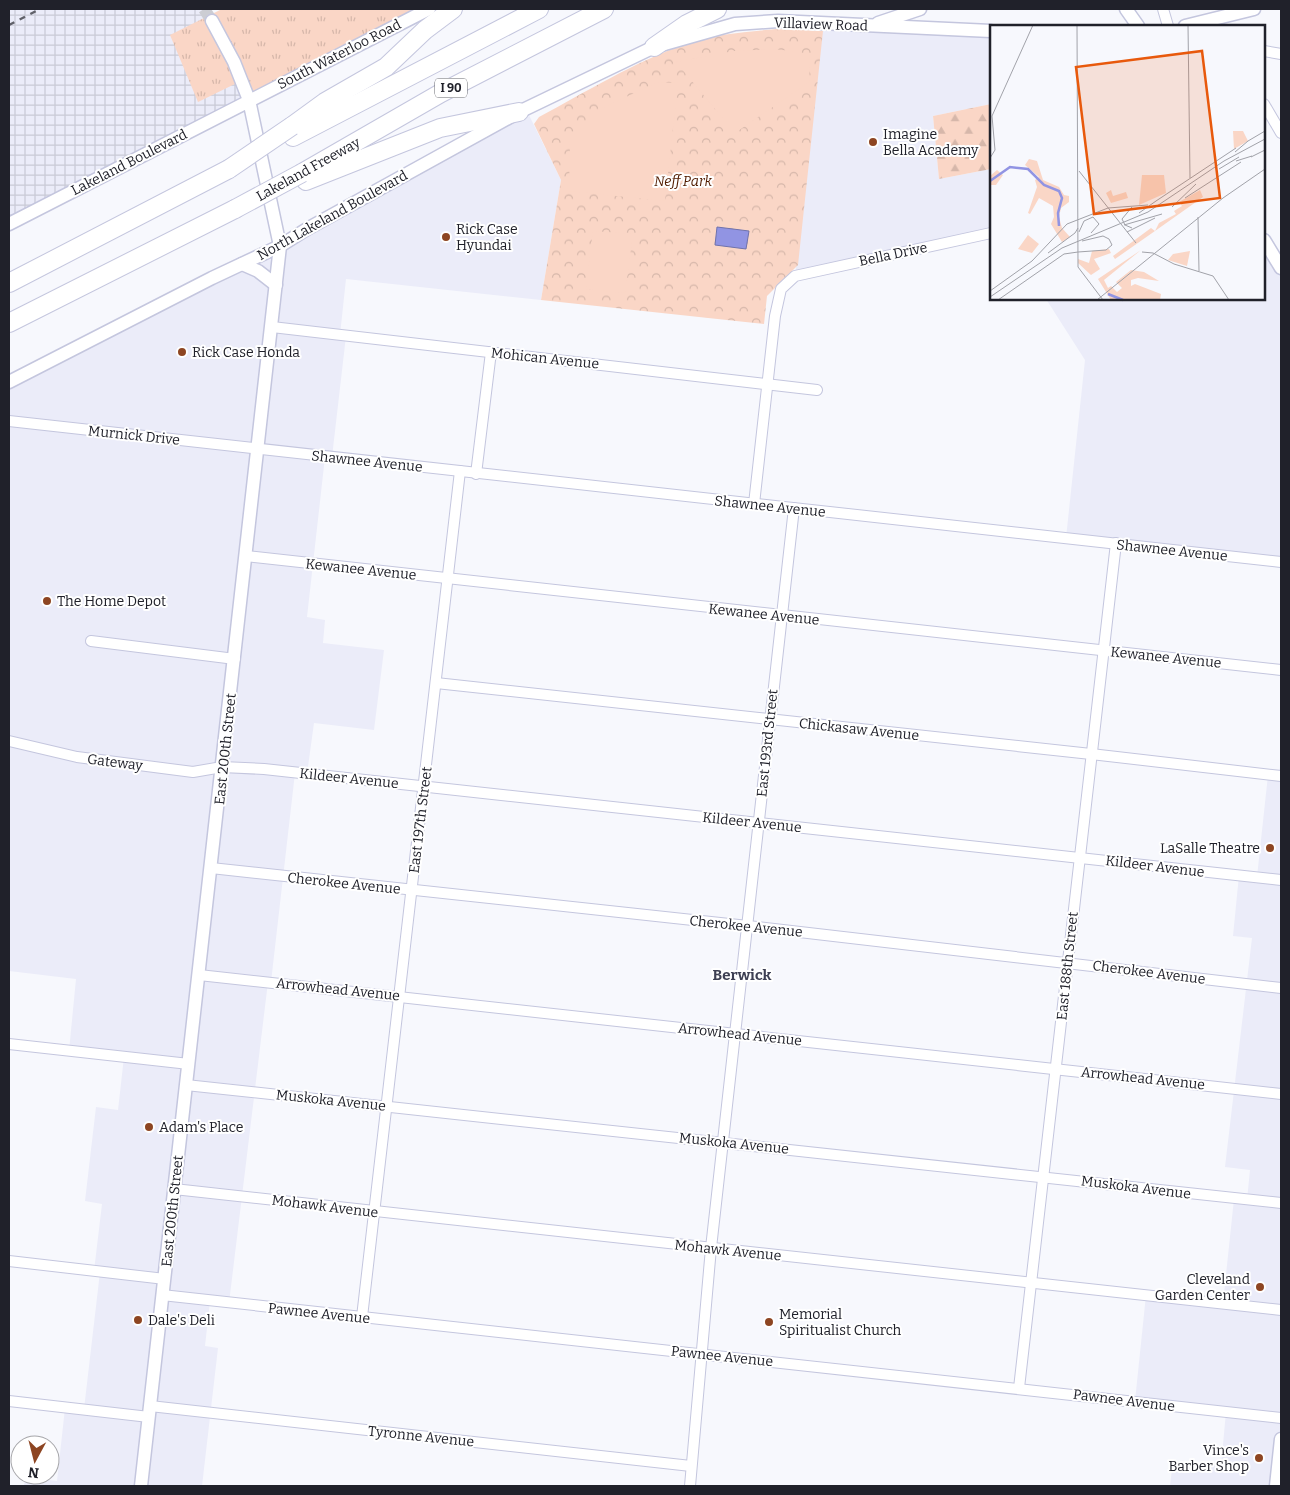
<svg xmlns="http://www.w3.org/2000/svg" width="1290" height="1495" font-family="Bitter,serif">
<style>
.built{fill:#ebecf9}
.industrial{fill:url(#industrial-grid)}
.grass{fill:url(#grass-tufts)}
.forest{fill:url(#forest-firs)}
.park{fill:url(#park-crowns)}
.garden{fill:#fad6c6}
.water{fill:#9194e3;stroke:#6f72ac}
.lines{fill:none;stroke-linecap:round;stroke-linejoin:round}
.tertiary-tunnel{stroke:#cccdd3;stroke-width:12;stroke-dasharray:12 6;stroke-linecap:butt}
.minor-casing{stroke:#c4c6de;stroke-width:12}
.tertiary-casing{stroke:#c4c6de;stroke-width:15}
.motorway-casing{stroke:#c4c6de;stroke-width:20}
.minor{stroke:#fff;stroke-width:10}
.tertiary{stroke:#fff;stroke-width:12}
.motorway{stroke:#fff;stroke-width:18}
.rail{stroke:#606169;stroke-width:2.5;stroke-dasharray:6 6;stroke-linecap:butt}
.motorway-bridge-casing{stroke:#c4c6de;stroke-width:20;stroke-linecap:butt}
.motorway-bridge{stroke:#fff;stroke-width:18}
.poi-dot{fill:#8d4522;stroke:#fff;stroke-width:2}
.labels{text-anchor:middle;stroke-width:4;stroke-linejoin:round;paint-order:stroke}
.shield{fill:#fff;stroke:#63646a;stroke-width:1}
.shield-label{font-size:12px;font-weight:bold;fill:#20212a}
.street-label{font-size:14px;fill:#20212a;stroke:#fff}
.poi-label{font-size:14px;fill:#20212a;stroke:#fff;text-anchor:start}
.park-label{font-size:14px;font-style:italic;fill:#511c00;stroke:#fff}
.neighbourhood-label{font-size:15px;font-weight:bold;fill:#3e4053;stroke:#fff}
.inset-river{fill:none;stroke:#9194e3;stroke-width:2.5}
.inset-road{fill:none;stroke:#a1a2a9;stroke-width:1}
.view{fill:#e8590c;fill-opacity:0.15;stroke:#e8590c;stroke-width:2.5}
.inset-edge{fill:none;stroke:#20212a;stroke-width:2.5}
</style>
<defs>
<pattern id="industrial-grid" width="8" height="8" patternUnits="userSpaceOnUse" patternTransform="scale(1.25)"><rect width="8" height="8" fill="#ebecf9"/><path d="M0 4h8M4 0v8" fill="none" stroke="#c9cad6"/></pattern>
<pattern id="grass-tufts" width="24" height="20" patternUnits="userSpaceOnUse" patternTransform="scale(1.25)"><rect width="24" height="20" fill="#fad6c6"/><path d="M3 7l-1-3M5 7V3M7 7l1-3M15 17l-1-3M17 17v-4M19 17l1-3" fill="none" stroke="#d6b7aa"/></pattern>
<pattern id="forest-firs" width="22" height="20" patternUnits="userSpaceOnUse" patternTransform="scale(1.25)"><rect width="22" height="20" fill="#fad6c6"/><path d="M5 1l3.5 6h-7zM16 11l3.5 6h-7z" fill="#d6b7aa"/></pattern>
<pattern id="park-crowns" width="20" height="18" patternUnits="userSpaceOnUse" patternTransform="scale(1.25)"><rect width="20" height="18" fill="#fad6c6"/><path d="M2 6a3 3 0 1 1 6 0M12 15a3 3 0 1 1 6 0" fill="none" stroke="#d6b7aa"/></pattern>
</defs>
<rect width="100%" height="100%" fill="#f7f8fd"/>
<g class="built">
<path d="M823 23 991 31V104L933 116 939 179 991 169V233L795 276Z"/>
<path d="M526 109 561 180 541 300 346 279 340 335 346 336 332 457H325L307 617 325 620 323 643 384 650 374 730 314 723 307 774 295 773 271 982H268L229 1303 210 1301 205 1346 218 1348 202 1486H24L25 1477 57 1481 65 1408 84 1409 100 1272 94 1271 102 1204 85 1201 96 1107 118 1110 124 1057 69 1051 76 979 9 971V382Z"/>
<path d="M1264 240 1281 268V562L1066 538 1085 360 1046 299H1264Z"/>
<path d="M1281 754V1486H1170L1173 1461 1221 1466 1226 1412 1135 1401 1146 1295 1223 1303 1234 1199 1247 1200 1250 1170 1225 1167 1252 938 1233 936 1239 875 1257 877 1268 775 1279 776Z"/>
</g>
<path class="industrial" d="M9 9H204L218 32 249 100 9 224Z"/>
<path class="grass" d="M222 9H421L249 100 241 81 198 102 170 35Z"/>
<path class="forest" d="M991 104V169L939 179 933 116Z"/>
<path class="park" d="M776 29 823 31 798 265 767 296 764 324 541 300 561 180 534 124 539 117C586 92 634 62 686 44 714 34 745 32 776 29Z"/>
<g class="garden">
<path d="M773 49 801 52 810 61 809 82 735 133 676 62 734 51Z"/>
<path d="M658 82 678 83 665 201 569 191 570 140 596 111Z"/>
<path d="M593 231 633 234 625 293 586 289Z"/>
</g>
<path class="water" d="M717 227 749 231 746 249 715 245Z"/>
<g class="lines">
<path class="tertiary-tunnel" d="M204 9 212 21"/>
<defs>
<g id="minor">
<path d="M1163 9 1168 26"/>
<path d="M1264 51 1281 54"/>
<path d="M1264 104 1281 133"/>
<path d="M272 327 817 390"/>
<path d="M9 421 1281 562"/>
<path d="M476 474 491 352"/>
<path d="M754 504 775 316 781 289 795 276 991 233"/>
<path d="M246 556 1281 670"/>
<path d="M91 641 235 659"/>
<path d="M436 683 1091 754 1281 776"/>
<path d="M9 741 77 757 193 772 222 767 264 769 1281 880"/>
<path d="M211 868 748 926 1281 988"/>
<path d="M199 975 1281 1094"/>
<path d="M9 1044 189 1064"/>
<path d="M186 1085 1281 1203"/>
<path d="M174 1189 1281 1310"/>
<path d="M9 1261 165 1279"/>
<path d="M162 1295 1281 1418"/>
<path d="M362 1317 460 471"/>
<path d="M1019 1388 1116 543"/>
<path d="M9 1401 149 1417"/>
<path d="M150 1406 691 1466"/>
<path d="M690 1486 711 1248 794 508"/>
</g>
<g id="tertiary">
<path d="M1126 9 1138 26"/>
<path d="M878 23 920 9"/>
<path d="M1185 26 1254 9"/>
<path d="M9 224 429 9"/>
<path d="M1264 240 1281 268"/>
<path d="M242 264 258 271 276 285"/>
<path d="M9 382 212 278 280 246 307 229 519 112 654 47 735 24 778 21 991 31"/>
<path d="M141 1486 280 246 249 100 234 62 212 21"/>
<path d="M1276 1486 1281 1439"/>
</g>
<g id="motorway">
<path d="M654 47 687 24 717 9"/>
<path d="M292 126 325 102 386 67 425 30 453 9"/>
<path d="M293 137 539 9"/>
<path d="M302 173 441 93 604 9"/>
<path d="M306 181 440 128 519 112"/>
<path d="M9 283 229 169"/>
<path d="M9 323 235 209"/>
</g>
</defs>
<use href="#minor" class="minor-casing"/>
<use href="#tertiary" class="tertiary-casing"/>
<use href="#motorway" class="motorway-casing"/>
<use href="#minor" class="minor"/>
<use href="#tertiary" class="tertiary"/>
<use href="#motorway" class="motorway"/>
<path class="rail" d="M9 25 40 9"/>
<defs>
<g id="motorway-bridge">
<path d="M229 169 292 126"/>
<path d="M235 209 302 173"/>
</g>
</defs>
<use href="#motorway-bridge" class="motorway-bridge-casing"/>
<use href="#motorway-bridge" class="motorway-bridge"/>
</g>
<g class="poi-dot">
<circle cx="873" cy="142" r="5"/>
<circle cx="446" cy="237" r="5"/>
<circle cx="182" cy="352" r="5"/>
<circle cx="47" cy="601" r="5"/>
<circle cx="1270" cy="848" r="5"/>
<circle cx="149" cy="1127" r="5"/>
<circle cx="1260" cy="1287" r="5"/>
<circle cx="138" cy="1320" r="5"/>
<circle cx="769" cy="1322" r="5"/>
<circle cx="1259" cy="1458" r="5"/>
</g>
<g class="labels">
<rect class="shield" x="435" y="78.5" width="32" height="19" rx="4"/>
<g class="shield-label">
<text x="451" y="92">I 90</text>
</g>
<g class="street-label">
<text transform="translate(821 24) rotate(2)" y="5">Villaview Road</text>
<text transform="translate(339 54) rotate(-27)" y="5">South Waterloo Road</text>
<text transform="translate(129 162) rotate(-27)" y="5">Lakeland Boulevard</text>
<text transform="translate(308 169) rotate(-29)" y="5">Lakeland Freeway</text>
<text transform="translate(332 215) rotate(-29)" y="5">North Lakeland Boulevard</text>
<text transform="translate(893 254) rotate(-12)" y="5">Bella Drive</text>
<text transform="translate(545 358) rotate(6)" y="5">Mohican Avenue</text>
<text transform="translate(134 435) rotate(6)" y="5">Murnick Drive</text>
<text transform="translate(367 461) rotate(6)" y="5">Shawnee Avenue</text>
<text transform="translate(770 506) rotate(6)" y="5">Shawnee Avenue</text>
<text transform="translate(1172 550) rotate(6)" y="5">Shawnee Avenue</text>
<text transform="translate(361 569) rotate(6)" y="5">Kewanee Avenue</text>
<text transform="translate(764 614) rotate(6)" y="5">Kewanee Avenue</text>
<text transform="translate(1166 657) rotate(6)" y="5">Kewanee Avenue</text>
<text transform="translate(859 729) rotate(6)" y="5">Chickasaw Avenue</text>
<text transform="translate(767 743) rotate(-84)" y="5">East 193rd Street</text>
<text transform="translate(225 749) rotate(-84)" y="5">East 200th Street</text>
<text transform="translate(115 762) rotate(7)" y="5">Gateway</text>
<text transform="translate(349 778) rotate(6)" y="5">Kildeer Avenue</text>
<text transform="translate(420 820) rotate(-83)" y="5">East 197th Street</text>
<text transform="translate(752 822) rotate(6)" y="5">Kildeer Avenue</text>
<text transform="translate(1155 866) rotate(7)" y="5">Kildeer Avenue</text>
<text transform="translate(344 883) rotate(6)" y="5">Cherokee Avenue</text>
<text transform="translate(746 926) rotate(6)" y="5">Cherokee Avenue</text>
<text transform="translate(1067 966) rotate(-84)" y="5">East 188th Street</text>
<text transform="translate(1149 972) rotate(7)" y="5">Cherokee Avenue</text>
<text transform="translate(338 989) rotate(6)" y="5">Arrowhead Avenue</text>
<text transform="translate(740 1034) rotate(6)" y="5">Arrowhead Avenue</text>
<text transform="translate(1143 1078) rotate(6)" y="5">Arrowhead Avenue</text>
<text transform="translate(331 1100) rotate(6)" y="5">Muskoka Avenue</text>
<text transform="translate(734 1143) rotate(6)" y="5">Muskoka Avenue</text>
<text transform="translate(1136 1187) rotate(7)" y="5">Muskoka Avenue</text>
<text transform="translate(325 1206) rotate(7)" y="5">Mohawk Avenue</text>
<text transform="translate(172 1211) rotate(-84)" y="5">East 200th Street</text>
<text transform="translate(728 1250) rotate(6)" y="5">Mohawk Avenue</text>
<text transform="translate(319 1313) rotate(6)" y="5">Pawnee Avenue</text>
<text transform="translate(722 1356) rotate(6)" y="5">Pawnee Avenue</text>
<text transform="translate(1124 1400) rotate(7)" y="5">Pawnee Avenue</text>
<text transform="translate(421 1436) rotate(6)" y="5">Tyronne Avenue</text>
</g>
<g class="poi-label">
<text x="883" y="139">Imagine<tspan x="883" dy="16">Bella Academy</tspan></text>
<text x="456" y="234">Rick Case<tspan x="456" dy="16">Hyundai</tspan></text>
<text x="192" y="357">Rick Case Honda</text>
<text x="57" y="606">The Home Depot</text>
<text x="1260" y="853" text-anchor="end">LaSalle Theatre</text>
<text x="159" y="1132">Adam's Place</text>
<text x="1250" y="1284" text-anchor="end">Cleveland<tspan x="1250" dy="16">Garden Center</tspan></text>
<text x="779" y="1319">Memorial<tspan x="779" dy="16">Spiritualist Church</tspan></text>
<text x="148" y="1325">Dale's Deli</text>
<text x="1249" y="1455" text-anchor="end">Vince's<tspan x="1249" dy="16">Barber Shop</tspan></text>
</g>
<g class="park-label">
<text x="683" y="186">Neff Park</text>
</g>
<g class="neighbourhood-label">
<text x="742" y="980">Berwick</text>
</g>
</g>
<g transform="translate(990 25)">
<rect width="275" height="275" fill="#f7f8fd"/>
<path d="M243 106H253L258 116 244 124ZM210 165 213 172 165 206 169 198 186 189 184 186 192 181 189 177ZM119 224 121 228 104 234 110 244 101 250 88 238V234L99 238 102 226Z" fill="#fad6c6"/>
<path d="M39 134 47 136 53 155 69 162 74 170 79 171V177L71 183 69 192 72 203 80 212 72 217 61 199 64 192 63 181 49 173 40 189 38 188 47 162 45 155 49 152 35 140ZM7 145 13 150 6 160H0V151ZM121 165 123 171 136 167 138 173 121 178 116 168ZM161 203 165 206 125 234 123 231ZM38 210 49 219 42 228 28 224ZM151 225 114 255 118 263 121 261 127 267 132 263 126 257 141 245 154 247 169 256 148 253 141 255V261L145 259 171 269 170 275H121L108 254Z" fill="#fad6c6"/>
<path d="M200 226 197 241 178 235 183 229Z" fill="#fad6c6"/>
<path d="M152 150H174L176 168 149 180Z" fill="#fad6c6"/>
<path class="inset-river" d="M0 156 20 142 38 144 54 160 69 166 72 173 68 188 69 201M118 269 133 275"/>
<path class="inset-road" d="M87 0 88 242 113 275M198 0 200 153M258 116 275 106M245 127 258 116M261 132 275 125M0 133 5 125 2 91 43 0M246 136 262 131M229 144 249 132M89 146 146 218M195 173 251 137M166 176 246 123M142 182 132 194 135 200 142 203M182 182 206 159M149 188 166 176M208 192 209 246M134 200 172 189M89 207 94 196 103 192 109 199 101 208M137 207 165 193M88 227 116 225 122 220 119 214 113 211 92 216M152 227 163 228 184 239 223 251 239 275M58 228 85 208 88 203M0 266 42 236 77 199 118 183 158 180M0 272 72 223 158 187 234 136 275 114M8 275 74 229 88 227M107 275 233 173 275 144"/>
<path class="view" d="M212 26 230 173 104 189 86 42Z"/>
<rect width="275" height="275" class="inset-edge"/>
</g>
<rect width="1290" height="1495" fill="none" stroke="#20212a" stroke-width="20"/>
<g transform="translate(35 1460) rotate(187)"><circle r="24" fill="#ffffff" stroke="#a6a6aa"/>
<path d="M0-4L9 19L0 12L-9 19Z" fill="#8d4522"/>
<text y="-8" font-size="14" font-weight="bold" text-anchor="middle" fill="#20212a">N</text>
</g>
</svg>
